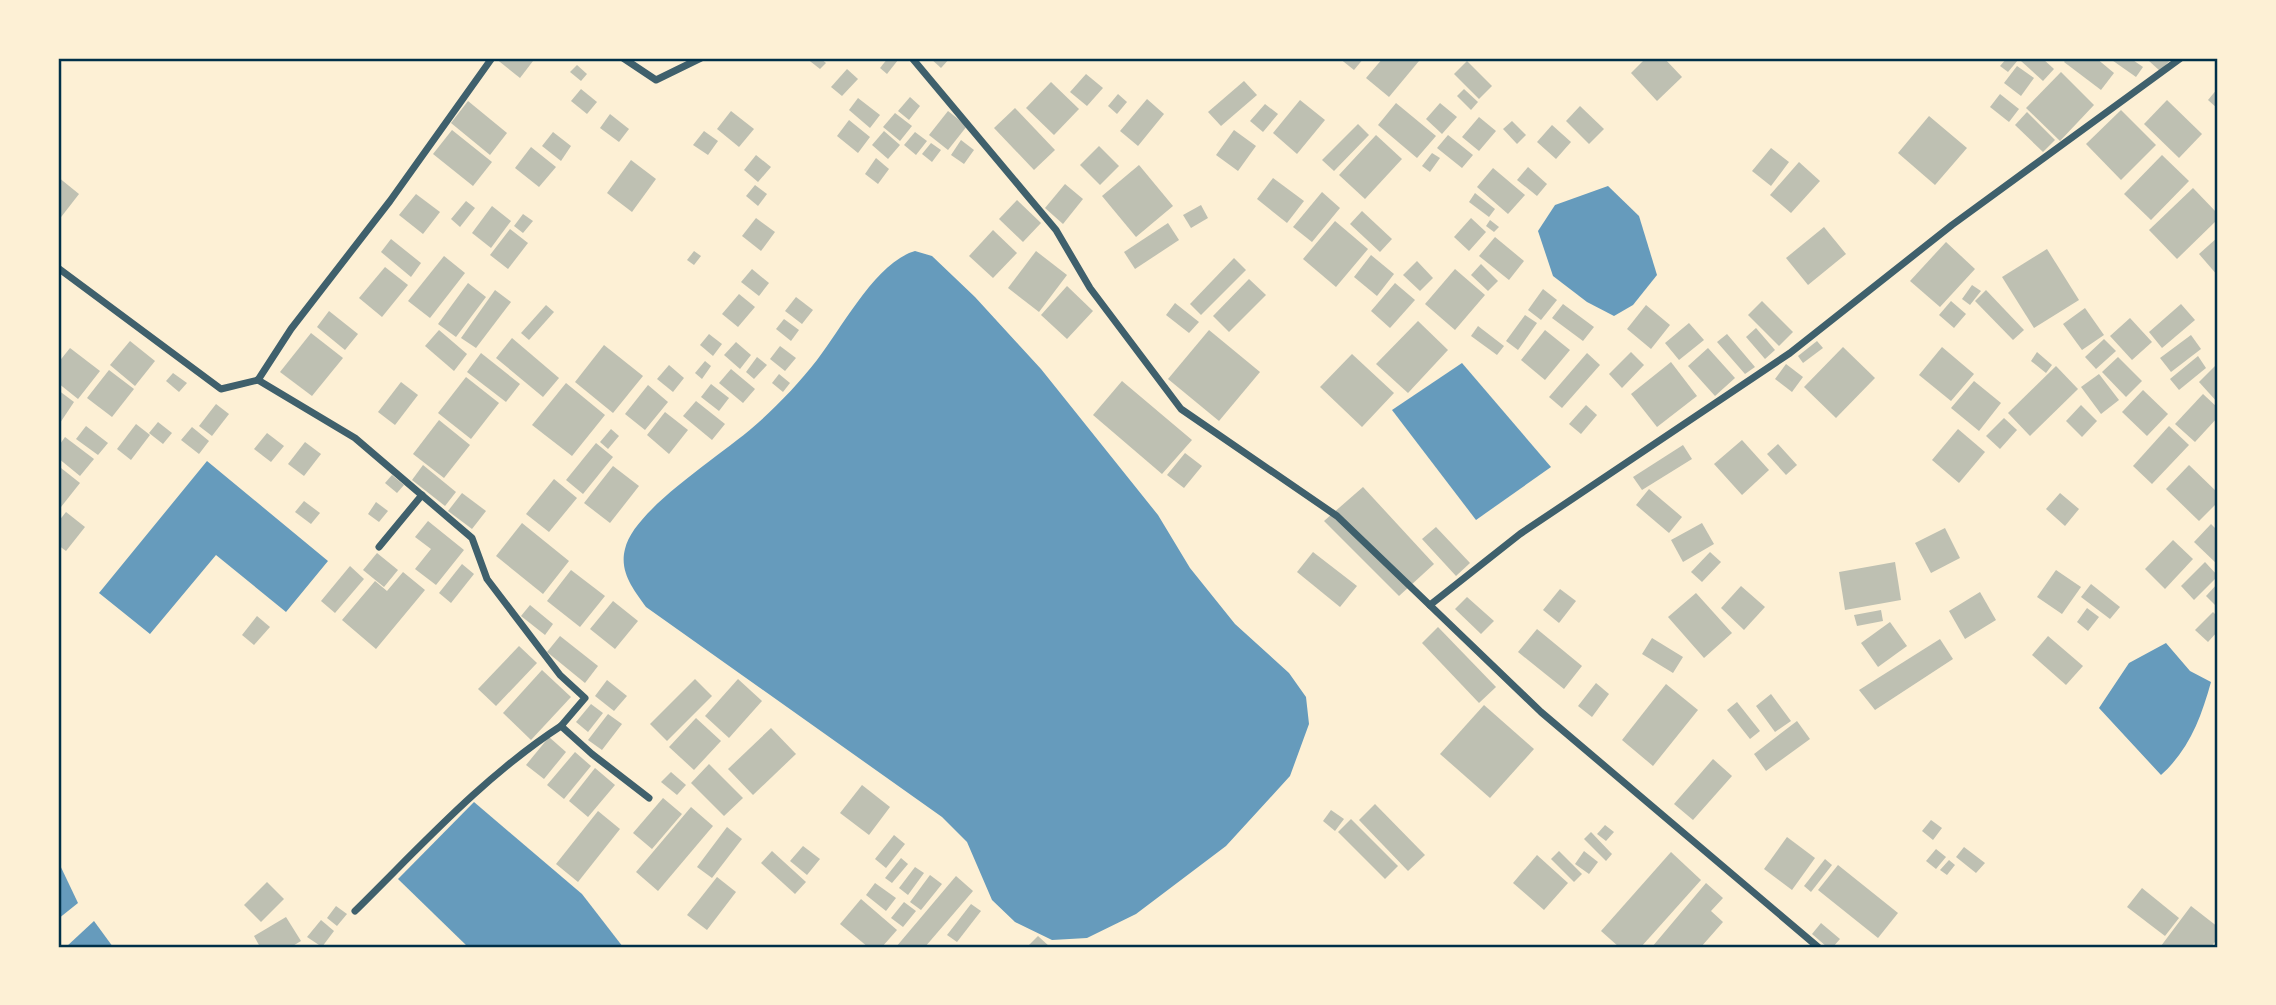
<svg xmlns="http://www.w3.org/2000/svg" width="2276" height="1005" font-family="Lora,serif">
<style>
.water{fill:#669bbc}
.building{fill:#bec0b2}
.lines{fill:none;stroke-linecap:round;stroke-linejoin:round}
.minor{stroke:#3f606c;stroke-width:7}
.neatline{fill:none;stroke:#003049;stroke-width:2.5}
</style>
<rect width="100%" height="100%" fill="#fdf0d5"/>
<g class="water">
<path d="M1608 186 1639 216 1657 275 1633 305 1614 316 1587 302 1553 276 1538 231 1555 205Z"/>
<path d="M915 251 932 256 975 297 1041 369 1158 515 1190 568 1235 624 1289 673 1306 697 1309 724 1290 776 1226 846 1136 914 1087 938 1052 940 1015 922 992 900 967 842 942 817 646 607C634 590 619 572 625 549 634 508 727 452 759 422 779 404 800 382 817 360 842 328 876 262 915 251Z"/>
<path d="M1462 363 1551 467 1476 520 1392 410Z"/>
<path d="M207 461 328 561 286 612 216 555 150 634 99 593Z"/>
<path d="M2166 643 2190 671 2211 682C2201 718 2189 750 2161 775L2099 708 2129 663Z"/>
<path d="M474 802 582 894 623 947H468L398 879Z"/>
<path d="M58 861 78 903 58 919Z"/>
<path d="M94 921 113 947H66Z"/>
</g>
<g class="building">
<path d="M495 58H528L533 61 520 78Z"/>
<path d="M806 58H820L826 63 820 69Z"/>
<path d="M888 58 898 60 887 74 880 68Z"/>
<path d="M930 58H950L941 68Z"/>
<path d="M1339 58H1364L1354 70Z"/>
<path d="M1383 58H1416L1419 61 1389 97 1366 78Z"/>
<path d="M1646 58H1664L1682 77 1657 101 1631 73Z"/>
<path d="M2007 58 2018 60 2008 72 2000 66Z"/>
<path d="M2024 58H2042L2054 69 2043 81 2021 61Z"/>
<path d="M2067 58H2096L2114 73 2101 90 2064 62Z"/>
<path d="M2109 58H2130L2143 67 2136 77Z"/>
<path d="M2151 58H2172L2160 71 2149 61Z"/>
<path d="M1467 61 1492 86 1479 99 1454 74Z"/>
<path d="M577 65 587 74 581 81 570 72Z"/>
<path d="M2017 66 2034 78 2021 96 2004 83Z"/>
<path d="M847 69 858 79 842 96 831 87Z"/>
<path d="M2061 72 2094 105 2060 141 2026 108Z"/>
<path d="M1086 74 1103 88 1087 106 1070 92Z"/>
<path d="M1244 81 1257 95 1221 126 1208 112Z"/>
<path d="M1051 82 1079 109 1054 135 1026 108Z"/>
<path d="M2218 88V109L2208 100Z"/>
<path d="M581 89 597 102 587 114 571 101Z"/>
<path d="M1464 89 1478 102 1471 110 1457 96Z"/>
<path d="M1118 94 1127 102 1117 114 1108 106Z"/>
<path d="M2000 94 2019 109 2009 122 1990 107Z"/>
<path d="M910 97 920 106 909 120 898 111Z"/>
<path d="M858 98 880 115 870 128 849 110Z"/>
<path d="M1147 99 1164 114 1138 146 1120 131Z"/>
<path d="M1300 100 1325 120 1297 154 1273 133Z"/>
<path d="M2167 100 2202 134 2179 158 2144 124Z"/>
<path d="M468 101 507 133 490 155 451 123Z"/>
<path d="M1396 103 1436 136 1417 158 1378 125Z"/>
<path d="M1440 103 1457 117 1442 134 1426 119Z"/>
<path d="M1265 104 1278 114 1263 132 1250 121Z"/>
<path d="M1580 106 1604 129 1589 144 1566 121Z"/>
<path d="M1015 108 1055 150 1034 170 994 128Z"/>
<path d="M2121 110 2156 145 2121 180 2086 144Z"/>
<path d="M731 111 754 129 739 147 717 129Z"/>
<path d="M948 111 967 126 948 150 929 135Z"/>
<path d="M2027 112 2055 140 2043 152 2015 125Z"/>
<path d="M895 113 912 126 900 141 883 127Z"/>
<path d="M610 114 629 129 619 142 600 128Z"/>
<path d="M1929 116 1967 148 1935 185 1898 153Z"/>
<path d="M1479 117 1496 131 1479 151 1462 137Z"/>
<path d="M849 120 870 137 858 153 837 136Z"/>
<path d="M1512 121 1526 135 1517 144 1503 129Z"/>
<path d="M1358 124 1369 135 1334 171 1322 160Z"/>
<path d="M1552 125 1571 142 1556 159 1537 142Z"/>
<path d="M452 130 492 162 473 186 433 154Z"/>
<path d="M1234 130 1256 146 1238 171 1216 155Z"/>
<path d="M704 131 718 141 708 155 693 145Z"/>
<path d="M884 131 900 145 888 159 872 145Z"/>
<path d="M553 132 571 146 561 161 542 146Z"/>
<path d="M915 132 927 141 916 155 904 145Z"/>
<path d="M1376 135 1402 159 1365 199 1339 175Z"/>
<path d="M1448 135 1473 155 1462 168 1437 148Z"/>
<path d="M961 140 974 150 964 164 951 155Z"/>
<path d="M931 143 941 150 932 162 922 154Z"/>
<path d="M1099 146 1119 166 1100 185 1080 165Z"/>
<path d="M531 147 556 167 539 187 515 168Z"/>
<path d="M1771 148 1789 162 1771 186 1752 171Z"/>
<path d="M1432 153 1440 158 1430 172 1422 166Z"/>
<path d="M756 155 771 167 758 182 744 170Z"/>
<path d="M2162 155 2189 181 2151 220 2124 194Z"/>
<path d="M876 158 889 169 878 184 865 174Z"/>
<path d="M631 160 656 179 632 212 607 193Z"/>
<path d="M1799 162 1820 181 1791 213 1770 195Z"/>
<path d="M1139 165 1173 206 1136 237 1102 196Z"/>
<path d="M1528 167 1547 184 1537 196 1517 180Z"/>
<path d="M1493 168 1525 195 1508 214 1477 187Z"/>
<path d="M58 177 79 194 58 221Z"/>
<path d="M1273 178 1304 201 1287 223 1257 199Z"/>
<path d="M1065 184 1083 199 1063 224 1045 208Z"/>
<path d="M755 185 767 194 758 206 746 196Z"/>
<path d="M2193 188 2218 214V219L2177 259 2149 230Z"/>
<path d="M1322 192 1340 208 1312 242 1293 227Z"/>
<path d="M1475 193 1495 209 1489 217 1469 202Z"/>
<path d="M416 194 440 212 423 234 399 215Z"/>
<path d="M1017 200 1041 223 1023 242 999 219Z"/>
<path d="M466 201 475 208 460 227 451 219Z"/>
<path d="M1201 205 1208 218 1191 228 1183 215Z"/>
<path d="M492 206 511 221 491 248 472 233Z"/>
<path d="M1362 211 1392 239 1380 252 1350 224Z"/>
<path d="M523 214 533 221 523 233 514 226Z"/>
<path d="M756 218 775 232 761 251 742 236Z"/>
<path d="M1471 218 1486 232 1469 251 1454 237Z"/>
<path d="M1490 220 1499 227 1494 232 1486 226Z"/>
<path d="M1335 221 1368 249 1336 287 1303 259Z"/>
<path d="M1168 223 1179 240 1135 269 1124 252Z"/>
<path d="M1824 227 1846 254 1808 285 1786 258Z"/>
<path d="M510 229 528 243 508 269 490 255Z"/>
<path d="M993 230 1017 253 993 278 969 256Z"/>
<path d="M1495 237 1524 261 1509 280 1479 256Z"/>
<path d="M2218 237V276L2199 254Z"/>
<path d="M391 239 421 263 411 277 381 252Z"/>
<path d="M1946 242 1975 269 1940 307 1910 281Z"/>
<path d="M2047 249 2079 300 2034 328 2002 277Z"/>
<path d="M694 251 701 256 694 265 687 260Z"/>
<path d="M1036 251 1067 275 1039 312 1008 288Z"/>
<path d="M1371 255 1394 274 1377 296 1354 277Z"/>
<path d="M444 256 465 273 430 318 408 301Z"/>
<path d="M1234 258 1246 270 1201 315 1190 304Z"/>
<path d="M1417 261 1433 278 1420 291 1403 275Z"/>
<path d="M1481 264 1498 281 1488 291 1471 275Z"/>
<path d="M385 267 408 285 382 317 359 298Z"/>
<path d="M752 269 769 283 759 296 741 282Z"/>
<path d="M1455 269 1485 295 1455 330 1425 304Z"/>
<path d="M1249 279 1266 295 1229 332 1213 316Z"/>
<path d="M468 283 486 297 456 337 438 324Z"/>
<path d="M1395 283 1415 300 1390 328 1371 311Z"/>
<path d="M1972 285 1981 291 1970 305 1962 299Z"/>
<path d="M1067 286 1093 311 1067 339 1041 315Z"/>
<path d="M1543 289 1557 300 1541 320 1528 310Z"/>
<path d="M495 290 511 302 476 348 461 338Z"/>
<path d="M1986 290 2024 330 2013 340 1975 301Z"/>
<path d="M739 294 755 307 738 327 722 314Z"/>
<path d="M796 297 813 310 802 324 785 311Z"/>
<path d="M1762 301 1793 332 1779 346 1748 315Z"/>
<path d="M1951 301 1966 314 1954 328 1939 315Z"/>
<path d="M1175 303 1199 322 1189 333 1166 315Z"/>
<path d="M1563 304 1594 327 1583 341 1552 318Z"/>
<path d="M2181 304 2195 320 2162 348 2149 332Z"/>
<path d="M546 305 554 312 529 340 521 333Z"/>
<path d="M1646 305 1670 325 1651 349 1627 329Z"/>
<path d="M2085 308 2104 335 2082 350 2063 324Z"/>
<path d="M329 311 358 334 345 350 317 327Z"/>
<path d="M1525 315 1537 323 1518 350 1506 341Z"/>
<path d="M2130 318 2152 342 2132 360 2110 336Z"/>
<path d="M784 319 799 330 791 341 776 329Z"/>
<path d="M1418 321 1448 350 1408 393 1376 364Z"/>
<path d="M1689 323 1704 340 1679 360 1665 343Z"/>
<path d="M1478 326 1504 346 1497 355 1471 336Z"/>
<path d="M1756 328 1775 350 1765 359 1746 337Z"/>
<path d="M439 330 467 354 454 371 425 346Z"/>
<path d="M1209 330 1260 372 1219 421 1168 379Z"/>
<path d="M1545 330 1570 350 1545 380 1521 360Z"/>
<path d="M311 333 343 358 312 396 280 372Z"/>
<path d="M709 334 722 344 713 356 700 345Z"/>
<path d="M1727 334 1755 367 1745 374 1717 342Z"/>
<path d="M2191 335 2201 349 2171 372 2160 358Z"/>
<path d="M512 338 559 378 543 397 496 358Z"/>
<path d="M2104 339 2116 351 2096 369 2085 357Z"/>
<path d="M130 341 155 361 135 386 110 365Z"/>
<path d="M1817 341 1823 348 1803 363 1798 356Z"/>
<path d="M736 342 751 355 740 369 724 355Z"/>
<path d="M604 345 643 376 613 413 575 382Z"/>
<path d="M780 346 796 358 785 371 770 359Z"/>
<path d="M1843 347 1875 378 1836 418 1804 387Z"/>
<path d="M1942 347 1974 374 1951 401 1919 375Z"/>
<path d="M70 348 100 371 78 399 58 383V363Z"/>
<path d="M1708 348 1735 378 1715 396 1688 366Z"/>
<path d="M1631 352 1644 365 1622 388 1609 374Z"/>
<path d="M2037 352 2052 365 2046 373 2031 361Z"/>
<path d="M481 353 520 384 506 402 467 372Z"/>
<path d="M1587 353 1600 365 1562 408 1549 397Z"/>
<path d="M1352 354 1394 393 1362 427 1320 387Z"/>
<path d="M2198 356 2206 368 2179 390 2170 379Z"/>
<path d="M757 357 767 365 754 379 746 372Z"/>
<path d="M2118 357 2142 381 2126 397 2102 372Z"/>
<path d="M705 361 711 366 702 379 695 373Z"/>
<path d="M1671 362 1697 396 1657 427 1631 394Z"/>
<path d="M2218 363V403L2199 382Z"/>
<path d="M1786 364 1803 377 1792 392 1775 379Z"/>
<path d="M669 365 684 378 673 392 657 379Z"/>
<path d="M2056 366 2078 389 2030 436 2008 413Z"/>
<path d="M731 369 755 389 743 403 719 383Z"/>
<path d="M109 370 134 389 112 417 87 398Z"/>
<path d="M173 373 187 383 179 392 166 381Z"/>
<path d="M779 374 790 383 783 392 772 383Z"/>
<path d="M2099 374 2119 400 2101 414 2081 387Z"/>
<path d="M466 377 499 403 471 439 438 413Z"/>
<path d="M1122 381 1192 440 1162 474 1093 415Z"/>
<path d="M1974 381 2001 403 1979 431 1951 408Z"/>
<path d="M401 382 418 395 395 425 378 412Z"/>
<path d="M566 383 605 415 572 456 532 425Z"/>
<path d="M711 384 729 398 719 411 701 397Z"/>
<path d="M648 385 668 402 645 430 625 414Z"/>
<path d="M58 390 74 402 58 426Z"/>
<path d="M2143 390 2168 414 2147 436 2122 412Z"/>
<path d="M2203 394 2218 408V417L2195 442 2175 424Z"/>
<path d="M696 401 725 424 712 440 683 416Z"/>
<path d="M216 404 229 414 212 436 199 426Z"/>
<path d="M1586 405 1597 415 1581 434 1569 424Z"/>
<path d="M2081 405 2097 421 2082 437 2066 421Z"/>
<path d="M665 412 688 430 669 454 647 435Z"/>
<path d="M2004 418 2017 430 2000 449 1986 436Z"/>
<path d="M439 420 470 445 444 478 413 454Z"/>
<path d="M158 422 172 433 163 444 149 433Z"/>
<path d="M136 424 150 435 131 460 117 449Z"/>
<path d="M86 426 108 443 98 455 76 439Z"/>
<path d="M2169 426 2189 445 2152 484 2133 466Z"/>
<path d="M192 427 209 441 199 454 181 440Z"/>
<path d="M611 429 619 436 608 449 600 442Z"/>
<path d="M1958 429 1985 452 1959 483 1932 460Z"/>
<path d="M267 433 284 446 271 462 254 449Z"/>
<path d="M65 437 94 459 80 476 58 458V447Z"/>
<path d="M1742 440 1769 470 1742 495 1714 464Z"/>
<path d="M305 442 321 454 304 476 288 464Z"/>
<path d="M596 443 613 457 583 494 566 480Z"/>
<path d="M1778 444 1797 465 1786 475 1767 454Z"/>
<path d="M1683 445 1692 459 1642 490 1633 477Z"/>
<path d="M1185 453 1202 466 1184 488 1167 475Z"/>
<path d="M423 465 456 492 445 506 412 480Z"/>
<path d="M2189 465 2218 493V502L2199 521 2166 489Z"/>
<path d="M613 466 639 486 610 523 584 503Z"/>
<path d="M61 468 80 483 61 507 58 505V472Z"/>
<path d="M392 475 404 485 397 493 385 483Z"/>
<path d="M554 479 577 498 549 532 526 514Z"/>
<path d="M1363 487 1434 564 1399 596 1324 521Z"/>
<path d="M1649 489 1682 517 1669 533 1636 505Z"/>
<path d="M462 493 486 511 472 529 448 511Z"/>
<path d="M2060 493 2079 509 2065 526 2046 509Z"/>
<path d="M304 501 320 513 311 524 295 512Z"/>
<path d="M376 502 388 511 379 522 368 514Z"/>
<path d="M66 512 85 527 66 551 58 545V522Z"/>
<path d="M428 521 464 550 436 585 415 569 431 549 415 537Z"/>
<path d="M522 523 569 561 543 594 496 556Z"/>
<path d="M1702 523 1714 544 1683 562 1671 540Z"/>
<path d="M2211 524 2218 531V565L2194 542Z"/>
<path d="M1436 527 1470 563 1456 576 1422 539Z"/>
<path d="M1945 528 1960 558 1931 573 1915 543Z"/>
<path d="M2173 540 2193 559 2165 589 2145 569Z"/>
<path d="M1313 552 1357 586 1340 607 1297 572Z"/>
<path d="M1710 552 1721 562 1702 582 1691 572Z"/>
<path d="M377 553 398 570 384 587 363 570Z"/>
<path d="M1895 562 1901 600 1845 610 1839 572Z"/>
<path d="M2205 562 2218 576 2194 600 2181 586Z"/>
<path d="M462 564 474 574 451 603 439 593Z"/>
<path d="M350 566 364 579 335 613 321 601Z"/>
<path d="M571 570 605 596 580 627 547 601Z"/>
<path d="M2056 570 2081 587 2062 614 2037 597Z"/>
<path d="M403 572 425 590 376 649 342 620 375 581 387 591Z"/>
<path d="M2218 583V608L2206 596Z"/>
<path d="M2091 584 2120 607 2110 619 2081 597Z"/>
<path d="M1741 586 1765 607 1744 630 1721 608Z"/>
<path d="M1560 589 1576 601 1559 623 1543 610Z"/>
<path d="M1980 592 1996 620 1965 639 1949 611Z"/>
<path d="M1696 593 1732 633 1704 658 1668 617Z"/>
<path d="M1467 597 1494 621 1481 634 1455 609Z"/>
<path d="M613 601 638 621 615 649 590 629Z"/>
<path d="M530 605 553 624 545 635 521 616Z"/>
<path d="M2087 608 2099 617 2088 631 2077 622Z"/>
<path d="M1881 610 1883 621 1857 626 1854 615Z"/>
<path d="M2213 612 2218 617V631L2208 642 2195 630Z"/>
<path d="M257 616 270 627 254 645 242 635Z"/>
<path d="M1890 622 1907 646 1878 667 1861 643Z"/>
<path d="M1438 627 1496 687 1479 703 1422 643Z"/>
<path d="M1537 629 1582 666 1564 689 1518 652Z"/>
<path d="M560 636 598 666 585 683 547 652Z"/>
<path d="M2048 636 2083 666 2066 685 2032 655Z"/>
<path d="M1652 638 1683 657 1673 673 1642 654Z"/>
<path d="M1940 639 1953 659 1875 710 1859 690Z"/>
<path d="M519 646 537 663 496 706 478 689Z"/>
<path d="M542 670 571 697 531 740 503 713Z"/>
<path d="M695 679 712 696 667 741 650 724Z"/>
<path d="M738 679 762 701 729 738 705 716Z"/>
<path d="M607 680 627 696 614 711 595 696Z"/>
<path d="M1596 683 1609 694 1592 717 1578 706Z"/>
<path d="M1666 684 1698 710 1653 766 1622 740Z"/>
<path d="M1771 694 1791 721 1775 732 1756 706Z"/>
<path d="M1737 702 1760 731 1750 739 1727 710Z"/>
<path d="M591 704 603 713 588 732 576 722Z"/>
<path d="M1484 705 1534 749 1490 798 1440 754Z"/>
<path d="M608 714 622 724 602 750 588 740Z"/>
<path d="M696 718 721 741 694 770 669 747Z"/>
<path d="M1797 721 1810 739 1766 771 1754 754Z"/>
<path d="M771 728 796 754 753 795 728 769Z"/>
<path d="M549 737 566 752 544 779 526 765Z"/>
<path d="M575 752 591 766 564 799 547 785Z"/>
<path d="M1713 759 1732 776 1693 820 1674 804Z"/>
<path d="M709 764 743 798 724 816 691 783Z"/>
<path d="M595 768 615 785 588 817 569 801Z"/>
<path d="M671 772 686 785 677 795 661 782Z"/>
<path d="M862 785 890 807 869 835 840 813Z"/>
<path d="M663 798 682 814 652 849 633 833Z"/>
<path d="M1375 804 1425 855 1408 871 1359 820Z"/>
<path d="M691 807 713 826 658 891 636 872Z"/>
<path d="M1331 810 1344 819 1335 831 1323 821Z"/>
<path d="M598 811 620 829 578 882 556 864Z"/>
<path d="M1351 819 1398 866 1385 879 1338 832Z"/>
<path d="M1931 820 1942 828 1933 840 1922 831Z"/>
<path d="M1605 825 1614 832 1606 841 1597 834Z"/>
<path d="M727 827 742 839 712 878 697 867Z"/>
<path d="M1591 832 1612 854 1606 861 1584 839Z"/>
<path d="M894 835 905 844 886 868 875 859Z"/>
<path d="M1787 837 1815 858 1792 890 1764 869Z"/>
<path d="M803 846 820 859 807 875 790 861Z"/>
<path d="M1964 847 1985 863 1976 873 1956 857Z"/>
<path d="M1936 849 1946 857 1936 869 1926 861Z"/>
<path d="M772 851 806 882 795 894 761 863Z"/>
<path d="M1559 851 1582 874 1574 882 1551 859Z"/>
<path d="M1584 851 1598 862 1589 874 1575 864Z"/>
<path d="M1671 852 1701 880 1641 947H1619L1601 931Z"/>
<path d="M1537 855 1568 883 1544 910 1513 883Z"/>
<path d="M901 858 908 864 892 883 885 878Z"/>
<path d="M1825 859 1832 865 1811 892 1804 886Z"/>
<path d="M1949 860 1955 865 1947 875 1940 870Z"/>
<path d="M1838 865 1898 913 1878 938 1818 890Z"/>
<path d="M915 867 924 873 908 895 899 888Z"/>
<path d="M930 875 942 884 921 910 910 902Z"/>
<path d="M956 876 973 891 925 947H896Z"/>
<path d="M717 877 736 892 707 930 687 915Z"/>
<path d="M267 882 284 899 261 922 244 905Z"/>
<path d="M875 883 896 898 886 911 866 895Z"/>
<path d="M1706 883 1723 898 1711 911 1723 922 1701 947H1652Z"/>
<path d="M2142 888 2179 918 2165 936 2127 907Z"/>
<path d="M861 899 897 930 882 947H868L840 924Z"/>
<path d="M904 902 916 911 903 927 891 918Z"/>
<path d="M971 904 981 911 957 942 947 935Z"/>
<path d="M336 906 347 914 337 926 327 918Z"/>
<path d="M2191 906 2218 927V938L2211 947H2163L2161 946Z"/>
<path d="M286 917 301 941 291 947H260L254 936Z"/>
<path d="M321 920 334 931 322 947 307 937Z"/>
<path d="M1821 923 1840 939 1833 947H1827L1812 934Z"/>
<path d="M1038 936 1050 947H1027Z"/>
</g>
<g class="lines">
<g class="minor">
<path d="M492 58 390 201 291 329 258 380 355 438 472 538 487 579 560 675 585 698 561 726 592 754 649 798"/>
<path d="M623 58 656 80 701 58"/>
<path d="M912 58 1056 230 1090 288 1181 409 1337 516 1541 712 1818 947"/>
<path d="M58 268 221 389 258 380"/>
<path d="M379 547 422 495"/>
<path d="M1430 605 1520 534 1790 353 1952 225 2181 58"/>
<path d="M355 911C420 847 484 776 561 726"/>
</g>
</g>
<rect width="2276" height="1005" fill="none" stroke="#fdf0d5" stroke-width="119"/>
<rect x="60" y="60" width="2156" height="886" class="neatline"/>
</svg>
